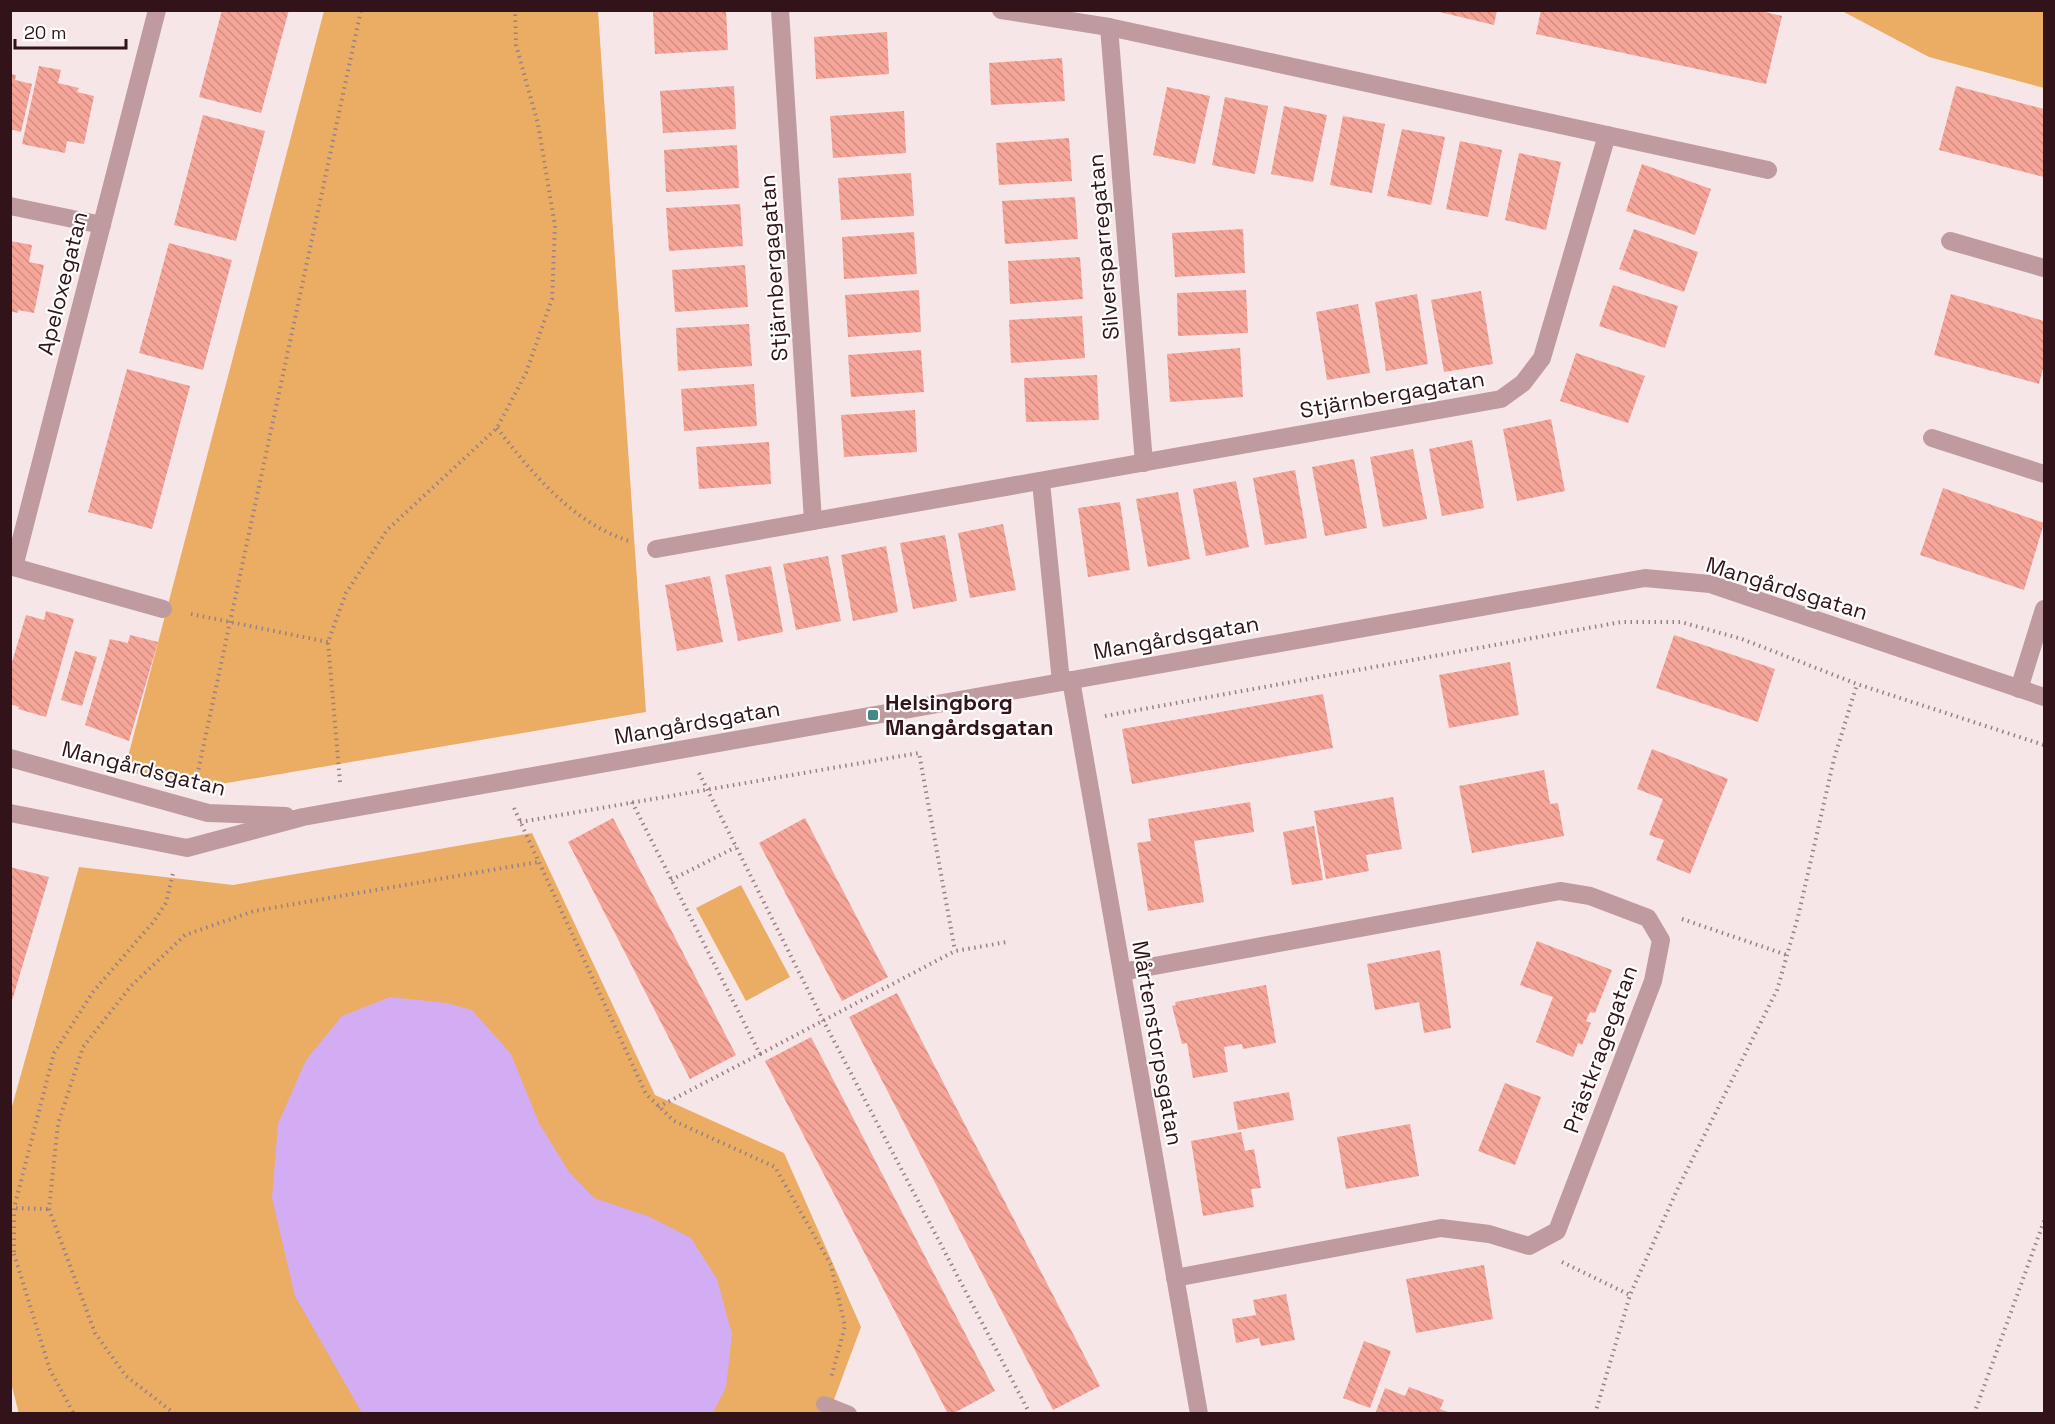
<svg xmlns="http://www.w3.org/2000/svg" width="2055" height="1424" font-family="'Space Grotesk',sans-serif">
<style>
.park{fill:#ebac63}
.water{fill:#d3adf3}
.building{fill:url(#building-back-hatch)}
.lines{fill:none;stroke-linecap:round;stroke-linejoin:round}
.path{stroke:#988185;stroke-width:4;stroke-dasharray:1.5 4.5;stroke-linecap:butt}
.lane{stroke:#bf9ba0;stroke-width:16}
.street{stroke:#bf9ba0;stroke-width:18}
.poi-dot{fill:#438a85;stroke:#fff;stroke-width:2}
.labels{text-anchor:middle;stroke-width:4.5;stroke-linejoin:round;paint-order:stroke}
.street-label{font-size:22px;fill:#311319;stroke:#fff}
.poi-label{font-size:22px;font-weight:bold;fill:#311319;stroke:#fff;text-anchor:start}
</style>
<defs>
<pattern id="building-back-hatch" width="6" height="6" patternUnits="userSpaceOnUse" patternTransform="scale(1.5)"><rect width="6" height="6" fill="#f6a599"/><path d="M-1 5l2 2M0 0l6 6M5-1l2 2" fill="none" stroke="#d38d83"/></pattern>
</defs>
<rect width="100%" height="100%" fill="#f7e6e8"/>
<g class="park">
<path d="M324 11H598L646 712 221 784 124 772Z"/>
<path d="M1842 11H2044V88L1929 57Z"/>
<path d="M532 833 655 1095 784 1153 861 1327 829 1413 19 1414 10 1379 11 1110 79 867 233 885Z"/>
<path d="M741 885 790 977 746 1001 696 908Z"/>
</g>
<path class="water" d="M390 997 447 1003 472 1010 511 1054 539 1123 569 1172 594 1198 650 1217 691 1238 717 1279 732 1334 726 1387 713 1413H362L295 1296 272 1198 278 1124 306 1060 342 1016Z"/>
<g class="building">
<path d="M222 10H289L261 113 199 97Z"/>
<path d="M676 10H726L728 50 655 54 653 12Z"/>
<path d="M1431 10H1497L1494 25Z"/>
<path d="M1541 10H1756L1782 16 1766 84 1536 34Z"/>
<path d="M887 32 889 74 816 79 814 37Z"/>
<path d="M1062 58 1065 101 991 105 989 63Z"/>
<path d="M39 66 61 70 58 83 79 88 77 92 94 96 84 144 67 141 65 153 22 144Z"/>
<path d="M10 74 16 75 15 80 32 84 21 132 10 129Z"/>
<path d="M734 86 736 129 663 133 660 91Z"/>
<path d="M1956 86 2044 109V177L1939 150Z"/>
<path d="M1167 87 1210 96 1195 164 1153 155Z"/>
<path d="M1225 97 1268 106 1255 174 1212 165Z"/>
<path d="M1284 106 1327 115 1313 182 1271 174Z"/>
<path d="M904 111 906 153 833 158 830 116Z"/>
<path d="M203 115 265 131 236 241 174 225Z"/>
<path d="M1343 116 1385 124 1372 193 1330 185Z"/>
<path d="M1402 129 1445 137 1431 205 1387 196Z"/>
<path d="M1069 138 1072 181 999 185 996 143Z"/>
<path d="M1460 141 1502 150 1488 217 1446 209Z"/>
<path d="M737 145 739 188 666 192 664 150Z"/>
<path d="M1519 153 1561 162 1546 230 1505 220Z"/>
<path d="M1642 164 1711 189 1695 235 1626 211Z"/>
<path d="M911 173 914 216 841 220 838 178Z"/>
<path d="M1075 197 1078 239 1005 244 1002 201Z"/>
<path d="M740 204 743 246 669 251 666 208Z"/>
<path d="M1243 229 1245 273 1175 277 1172 233Z"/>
<path d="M1634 229 1698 252 1684 292 1619 269Z"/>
<path d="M914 232 917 274 844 279 842 237Z"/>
<path d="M10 241 32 245 29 262 44 265 34 313 18 310V313L10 311Z"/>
<path d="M169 243 232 260 203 370 139 353Z"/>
<path d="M1080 257 1083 299 1010 304 1008 261Z"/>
<path d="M745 265 748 307 675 312 672 270Z"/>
<path d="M1613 285 1678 306 1665 348 1599 326Z"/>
<path d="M919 290 921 332 848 337 845 295Z"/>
<path d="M1246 290 1248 333 1178 336 1177 293Z"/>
<path d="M1481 291 1493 364 1444 372 1431 300Z"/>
<path d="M1417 294 1428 364 1386 371 1375 302Z"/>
<path d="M1951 294 2044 321V365L2039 384 1934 355Z"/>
<path d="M1358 304 1370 373 1327 380 1316 312Z"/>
<path d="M1082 316 1085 358 1011 363 1009 320Z"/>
<path d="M749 324 752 366 678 371 676 328Z"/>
<path d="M1240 348 1243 397 1170 402 1167 354Z"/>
<path d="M921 350 924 392 851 397 848 355Z"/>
<path d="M1576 353 1645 376 1628 423 1560 401Z"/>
<path d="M127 369 190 386 152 529 88 512Z"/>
<path d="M1097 375 1099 420 1026 422 1024 378Z"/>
<path d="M754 384 757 426 684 431 681 389Z"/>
<path d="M915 410 917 452 844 457 841 415Z"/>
<path d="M1551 419 1565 491 1517 501 1503 429Z"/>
<path d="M1472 440 1484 508 1442 516 1429 449Z"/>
<path d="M769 442 771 484 699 489 696 447Z"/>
<path d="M1413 449 1427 519 1383 527 1370 457Z"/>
<path d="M1354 459 1367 528 1325 536 1312 467Z"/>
<path d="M1295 470 1307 538 1265 545 1253 478Z"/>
<path d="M1236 481 1249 547 1206 556 1193 489Z"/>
<path d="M1943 488 2044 523 2024 590 1920 555Z"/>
<path d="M1178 492 1190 559 1148 567 1136 499Z"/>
<path d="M1120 502 1130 570 1088 577 1078 508Z"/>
<path d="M1003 524 1016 590 970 598 958 533Z"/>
<path d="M945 535 957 601 913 609 900 543Z"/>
<path d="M886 546 898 612 853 621 841 555Z"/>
<path d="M828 556 841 621 796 630 783 564Z"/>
<path d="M771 566 783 632 738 641 725 575Z"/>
<path d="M710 576 723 642 677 651 665 585Z"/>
<path d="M46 611 74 619 46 717 18 709 19 707 10 704V669L26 615 44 620Z"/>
<path d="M130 635 158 642 129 741 85 725 110 639 128 643Z"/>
<path d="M1674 635 1775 669 1758 722 1656 688Z"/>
<path d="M75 651 97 657 82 706 61 700Z"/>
<path d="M1510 662 1519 715 1449 728 1439 675Z"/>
<path d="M1323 694 1333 748 1132 784 1122 729Z"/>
<path d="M1652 749 1728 779 1690 874 1656 860 1664 840 1649 835 1663 799 1637 789Z"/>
<path d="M1544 770 1550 804 1558 803 1564 836 1472 853 1459 786Z"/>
<path d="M1393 797 1402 849 1366 855 1369 871 1326 879 1314 811Z"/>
<path d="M1250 802 1254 832 1194 841 1204 902 1148 911 1137 843 1151 841 1148 819Z"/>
<path d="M613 818 736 1055 690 1079 568 842Z"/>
<path d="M805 818 888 977 842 1001 759 843Z"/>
<path d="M1314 826 1323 880 1292 885 1283 832Z"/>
<path d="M10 867 49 877 11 1004H10Z"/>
<path d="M1537 941 1612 970 1595 1013 1590 1012 1586 1021 1591 1023 1582 1045 1578 1043 1573 1057 1536 1042 1553 997 1520 985Z"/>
<path d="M1440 950 1451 1028 1424 1033 1419 1002 1375 1010 1367 964Z"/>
<path d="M1266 985 1276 1043 1243 1049 1242 1044 1224 1047 1228 1072 1193 1078 1187 1043 1182 1044 1172 1006 1176 1005 1175 1002Z"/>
<path d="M897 993 1100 1386 1053 1410 849 1017Z"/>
<path d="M811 1037 995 1391 952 1414H948L765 1061Z"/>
<path d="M1505 1083 1541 1097 1515 1165 1478 1151Z"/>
<path d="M1289 1092 1294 1120 1238 1130 1233 1102Z"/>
<path d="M1410 1124 1419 1176 1346 1189 1337 1137Z"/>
<path d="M1241 1132 1245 1151 1254 1149 1261 1188 1251 1189 1254 1207 1203 1216 1191 1141Z"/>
<path d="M1484 1265 1493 1319 1416 1333 1406 1279Z"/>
<path d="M1286 1294 1295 1340 1261 1346 1259 1338 1236 1343 1232 1319 1256 1315 1253 1300Z"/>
<path d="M1364 1341 1391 1351 1370 1408 1343 1398Z"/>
<path d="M1409 1387 1444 1400 1440 1409 1453 1414H1375L1385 1388 1405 1396Z"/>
</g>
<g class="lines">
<g class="path">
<path d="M497 428C533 474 573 524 632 542"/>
<path d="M191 614 328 642"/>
<path d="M1105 716 1621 622H1681L1742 639 1857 684 2044 745"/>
<path d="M699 773 824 1022 1030 1414"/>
<path d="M196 781 361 10"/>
<path d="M340 782 328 642 346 593 387 530 497 428 526 373 552 299 555 226 538 124 516 45 515 10"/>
<path d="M632 802 760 1054 658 1107"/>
<path d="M514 808 646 1094 674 1121 775 1167 831 1265 845 1326 831 1378"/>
<path d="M520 822 919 753 955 951"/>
<path d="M671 880 736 847"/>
<path d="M1682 919 1787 955"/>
<path d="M760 1054 955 951 1007 942"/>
<path d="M10 1208 49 1209"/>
<path d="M10 1254H14V1208L54 1053 93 992 154 921 166 903 173 873"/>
<path d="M14 1254 50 1370 74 1414"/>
<path d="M1562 1262 1630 1295"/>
<path d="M175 1414 126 1376 95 1333 49 1209 58 1124 83 1047 131 986 185 935 254 911 538 862"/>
<path d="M1595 1414 1630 1295 1677 1190 1777 990 1798 917 1834 759 1857 684"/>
<path d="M1974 1414 2044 1221"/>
</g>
<path class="lane" d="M824 1404 849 1414"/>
<g class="street">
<path d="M780 10 813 521"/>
<path d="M1001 10 1109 27 1768 170"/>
<path d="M1109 27 1144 463"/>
<path d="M10 206 102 225"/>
<path d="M1950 241 2044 268"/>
<path d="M1932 438 2044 474"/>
<path d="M1041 482 1061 682"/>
<path d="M656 549 1501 399 1523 383 1542 358 1607 135"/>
<path d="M10 566 163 609"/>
<path d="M14 567 157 10"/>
<path d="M1071 680 1199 1414"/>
<path d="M2019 689 2044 609"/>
<path d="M10 758 208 813 286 816"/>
<path d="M10 813 187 848 303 817 1645 578 1710 584 2044 697"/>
<path d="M1122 972 1560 891 1590 896 1648 918 1661 940 1653 981 1557 1231 1529 1246 1489 1234 1441 1228 1175 1278"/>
</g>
</g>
<rect class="poi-dot" x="867" y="709" width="12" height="12" rx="3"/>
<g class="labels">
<g class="street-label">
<text transform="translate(1103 247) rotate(-95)" y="8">Silversparregatan</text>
<text transform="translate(773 268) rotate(-94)" y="8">Stjärnbergagatan</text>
<text transform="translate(62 283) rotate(-76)" y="8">Apeloxegatan</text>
<text transform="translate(1392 394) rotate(-10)" y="8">Stjärnbergagatan</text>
<text transform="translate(1787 588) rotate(17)" y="8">Mangårdsgatan</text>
<text transform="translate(1176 637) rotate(-10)" y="8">Mangårdsgatan</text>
<text transform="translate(697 722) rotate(-10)" y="8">Mangårdsgatan</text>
<text transform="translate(144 768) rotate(14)" y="8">Mangårdsgatan</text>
<text transform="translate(1158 1043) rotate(80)" y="8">Mårtenstorpsgatan</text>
<text transform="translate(1600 1049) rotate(-70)" y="8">Prästkragegatan</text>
</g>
<g class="poi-label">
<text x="885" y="710">Helsingborg<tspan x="885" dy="25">Mangårdsgatan</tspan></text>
</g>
</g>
<rect width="2055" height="1424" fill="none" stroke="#311319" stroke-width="24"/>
<path d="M15 39v9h111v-9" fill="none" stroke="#311319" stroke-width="3"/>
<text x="24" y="39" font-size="18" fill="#311319" stroke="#ffffff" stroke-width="4.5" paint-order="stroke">20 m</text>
</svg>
